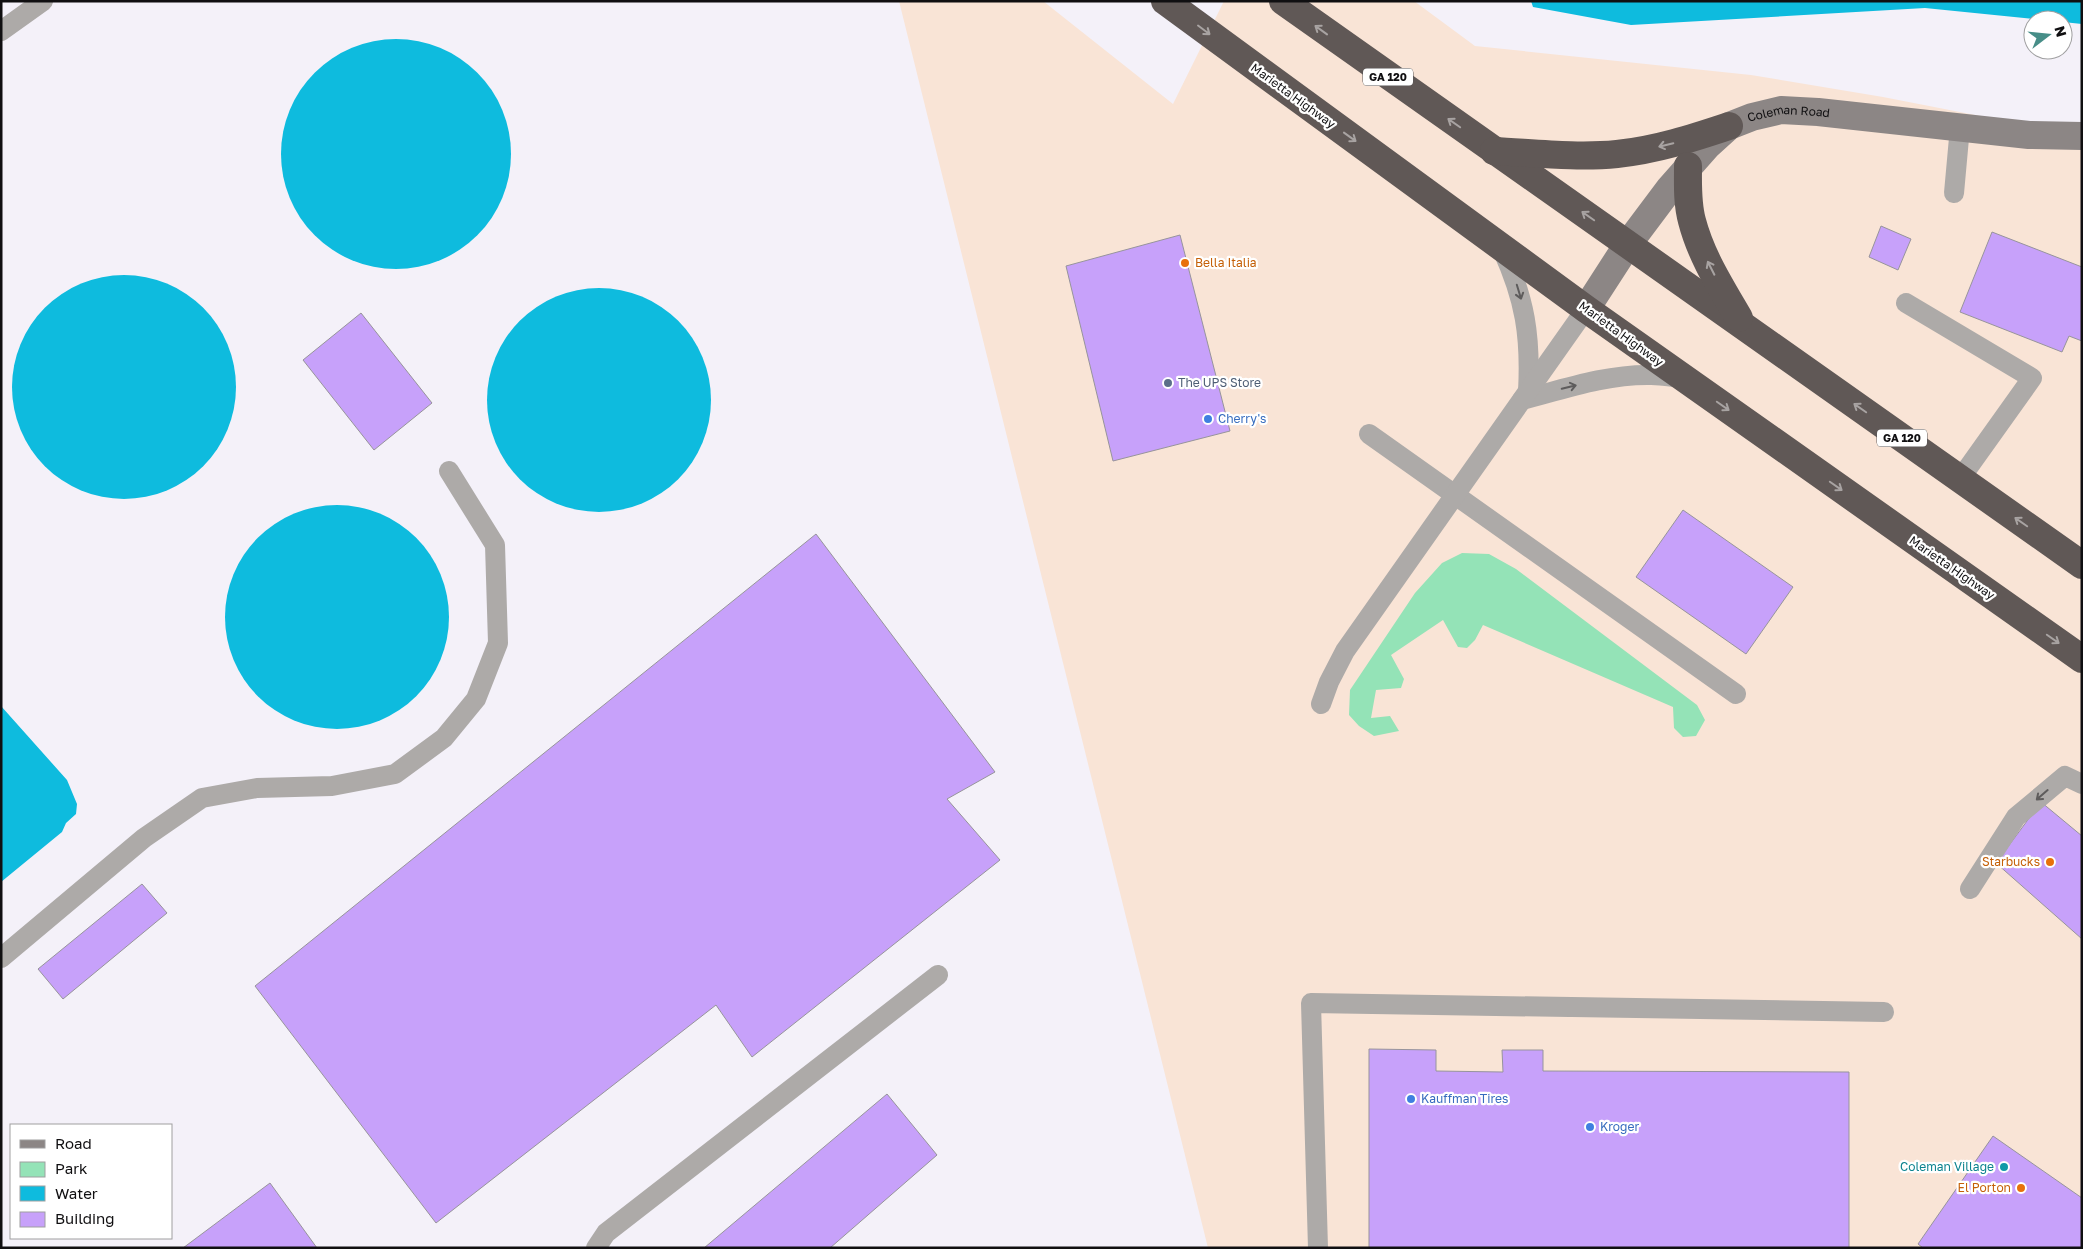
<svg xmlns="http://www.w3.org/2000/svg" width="2083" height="1249" font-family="'Golos Text',sans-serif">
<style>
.commercial{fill:#f9e4d6}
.green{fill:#94e3b7}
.water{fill:#0ebbde}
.building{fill:#c7a1fa;stroke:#97949b}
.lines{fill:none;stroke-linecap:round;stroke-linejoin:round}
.lane{stroke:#adaaa8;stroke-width:20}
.secondary{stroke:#8c8685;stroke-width:28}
.highway{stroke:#605856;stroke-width:28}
.oneway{stroke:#a8a3a2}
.oneway2{stroke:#5e5c5c}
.food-dot{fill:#e8710a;stroke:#fff;stroke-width:2}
.service-dot{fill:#5c6f8a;stroke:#fff;stroke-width:2}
.shop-dot{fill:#3f7fe0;stroke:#fff;stroke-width:2}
.culture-dot{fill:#0f9aa8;stroke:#fff;stroke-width:2}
.labels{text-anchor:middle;stroke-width:4.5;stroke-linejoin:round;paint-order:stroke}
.shield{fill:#fff;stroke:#585758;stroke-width:1}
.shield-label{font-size:11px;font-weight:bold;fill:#100f11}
.street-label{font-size:12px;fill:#100f11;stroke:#fff}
.food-label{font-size:12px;fill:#c56008;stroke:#fff;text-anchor:end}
.service-label{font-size:12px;fill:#4e5e75;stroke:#fff;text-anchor:start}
.shop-label{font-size:12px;fill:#366cbe;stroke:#fff;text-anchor:start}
.culture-label{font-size:12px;fill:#0d838f;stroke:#fff;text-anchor:end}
</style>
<rect width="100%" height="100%" fill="#f4f1f9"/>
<path class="commercial" d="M899 1H1043L1173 104 1224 1H1414L1475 46 1751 75 1883 97 2082 136V1248H1208Z"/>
<path class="green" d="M1462 553 1489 554 1516 569 1697 705 1705 720 1696 736 1683 737 1674 728 1673 707 1483 625 1475 640 1467 648 1458 647 1443 620 1391 655 1404 679 1401 688 1376 690 1371 718 1390 716 1399 731 1374 736 1359 726 1349 715 1350 690 1415 593 1442 563Z"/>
<g class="water">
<path d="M1531 1H2082V24L2063 22V20H2044L1925 8 1631 25 1533 7Z"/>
<circle cx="396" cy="154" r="115"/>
<circle cx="124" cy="387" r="112"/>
<circle cx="599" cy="400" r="112"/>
<circle cx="337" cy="617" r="112"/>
<path d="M1 706 67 780 77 804 76 814 66 823 62 832 1 882Z"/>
</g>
<g class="building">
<path d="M1881 226 1911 239 1898 270 1869 257Z"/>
<path d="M1992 232 2082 267V341L2069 336 2062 352 1960 312Z"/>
<path d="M1180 235 1230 431 1113 461 1066 266Z"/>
<path d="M361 313 432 403 374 450 303 360Z"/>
<path d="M1683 510 1793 587 1746 654 1636 577Z"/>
<path d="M816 534 995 772 947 799 1000 860 752 1057 716 1005 436 1223 255 986Z"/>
<path d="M2041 802 2082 836V939L1996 863Z"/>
<path d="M142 884 167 913 63 999 38 969Z"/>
<path d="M1369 1049 1436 1050V1071L1503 1072 1502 1050H1543V1071L1849 1072V1248H1369Z"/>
<path d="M887 1094 937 1155 830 1248H704Z"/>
<path d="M1993 1136 2082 1198V1248H1923L1918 1244Z"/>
<path d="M270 1183 317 1248H183Z"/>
</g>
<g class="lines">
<g class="lane">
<path d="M1 31 43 1"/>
<path d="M1954 193 1960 127"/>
<path d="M1502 249C1525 299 1531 336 1528 392"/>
<path d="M1906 303 2032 378 1960 479"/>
<path d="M1522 400C1564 389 1607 374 1651 375 1662 375 1672 377 1682 378"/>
<path d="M1369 434C1491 521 1613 608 1736 694"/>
<path d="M1321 704 1329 682 1345 651 1586 309"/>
<path d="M1970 889 2016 817 2065 776 2082 784"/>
<path d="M1 958 144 838 202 798 257 788 332 786 395 774 444 738 476 699 498 643 495 545 449 471"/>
<path d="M596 1248 606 1233 938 975"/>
<path d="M1318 1248 1311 1003 1884 1012"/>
</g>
<path class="secondary" id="s1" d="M1586 309 1628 244 1670 188 1708 145 1729 126 1752 117 1781 110 1818 112 2029 135 2082 136"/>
<g class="highway">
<path d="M1165 1 1586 309 2082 659"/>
<path d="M1283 1 2082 565"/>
<path d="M1494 151C1534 153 1577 158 1617 154 1656 150 1693 138 1729 126"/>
<path d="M1688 166C1688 184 1687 203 1692 221 1701 256 1721 287 1739 318"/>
</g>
</g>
<defs><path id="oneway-shaft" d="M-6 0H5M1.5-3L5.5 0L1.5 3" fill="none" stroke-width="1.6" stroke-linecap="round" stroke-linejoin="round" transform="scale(1.25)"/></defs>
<g class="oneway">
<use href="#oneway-shaft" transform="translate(1204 30) rotate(37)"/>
<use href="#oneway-shaft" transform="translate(1321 30) rotate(-144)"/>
<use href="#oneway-shaft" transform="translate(1454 123) rotate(-145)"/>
<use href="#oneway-shaft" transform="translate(1350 137) rotate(36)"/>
<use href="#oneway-shaft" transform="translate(1666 145) rotate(167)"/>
<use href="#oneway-shaft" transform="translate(1588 216) rotate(-145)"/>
<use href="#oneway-shaft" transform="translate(1711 268) rotate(-117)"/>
<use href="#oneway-shaft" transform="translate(1723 406) rotate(35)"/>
<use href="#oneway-shaft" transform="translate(1860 408) rotate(-145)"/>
<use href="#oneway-shaft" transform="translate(1836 486) rotate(35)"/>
<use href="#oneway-shaft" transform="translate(2021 522) rotate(-145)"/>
<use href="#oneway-shaft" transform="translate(2053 639) rotate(35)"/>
</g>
<g class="oneway2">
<use href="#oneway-shaft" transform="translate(1519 292) rotate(73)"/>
<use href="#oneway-shaft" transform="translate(1569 387) rotate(-14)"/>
<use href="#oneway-shaft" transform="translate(2042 795) rotate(139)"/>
</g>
<g class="food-dot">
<circle cx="1185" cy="263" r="5"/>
<circle cx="2050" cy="862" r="5"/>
<circle cx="2021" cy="1188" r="5"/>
</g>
<circle class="service-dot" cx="1168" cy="383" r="5"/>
<g class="shop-dot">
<circle cx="1208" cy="419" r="5"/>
<circle cx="1411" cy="1099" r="5"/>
<circle cx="1590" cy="1127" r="5"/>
</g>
<circle class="culture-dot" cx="2004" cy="1167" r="5"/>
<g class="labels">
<g class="shield">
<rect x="1363" y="68.5" width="50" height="17" rx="4"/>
<rect x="1877" y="429.5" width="50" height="17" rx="4"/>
</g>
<g class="shield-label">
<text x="1388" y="81">GA 120</text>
<text x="1902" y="442">GA 120</text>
</g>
<g class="street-label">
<text transform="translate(1293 96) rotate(36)" y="4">Marietta Highway</text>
<text dy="4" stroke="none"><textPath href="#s1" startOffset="295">Coleman Road</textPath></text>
<text transform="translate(1621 334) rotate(36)" y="4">Marietta Highway</text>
<text transform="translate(1952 568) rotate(35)" y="4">Marietta Highway</text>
</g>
<g class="food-label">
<text x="1195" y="267" text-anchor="start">Bella Italia</text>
<text x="2040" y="866">Starbucks</text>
<text x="2011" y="1192">El Porton</text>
</g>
<g class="service-label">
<text x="1178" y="387">The UPS Store</text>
</g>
<g class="shop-label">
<text x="1218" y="423">Cherry's</text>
<text x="1421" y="1103">Kauffman Tires</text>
<text x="1600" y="1131">Kroger</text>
</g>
<g class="culture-label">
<text x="1994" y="1171">Coleman Village</text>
</g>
</g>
<rect width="2083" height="1249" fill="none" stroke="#100f11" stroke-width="5"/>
<rect x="10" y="1124" width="162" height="115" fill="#ffffff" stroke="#9f9fa0"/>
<rect x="20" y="1140" width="25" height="8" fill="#8c8685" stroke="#9f9fa0"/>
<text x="55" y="1149" font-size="15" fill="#100f11">Road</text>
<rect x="20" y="1162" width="25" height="15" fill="#94e3b7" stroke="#9f9fa0"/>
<text x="55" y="1174" font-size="15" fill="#100f11">Park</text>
<rect x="20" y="1186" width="25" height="15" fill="#0ebbde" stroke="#9f9fa0"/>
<text x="55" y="1199" font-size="15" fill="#100f11">Water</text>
<rect x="20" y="1212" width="25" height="15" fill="#c7a1fa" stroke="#9f9fa0"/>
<text x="55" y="1224" font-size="15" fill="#100f11">Building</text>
<g transform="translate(2048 35) rotate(74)"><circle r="24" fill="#ffffff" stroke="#9f9fa0"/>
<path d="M0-4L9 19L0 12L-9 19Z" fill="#478e88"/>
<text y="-8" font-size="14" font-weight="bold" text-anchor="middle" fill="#100f11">N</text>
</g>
</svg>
